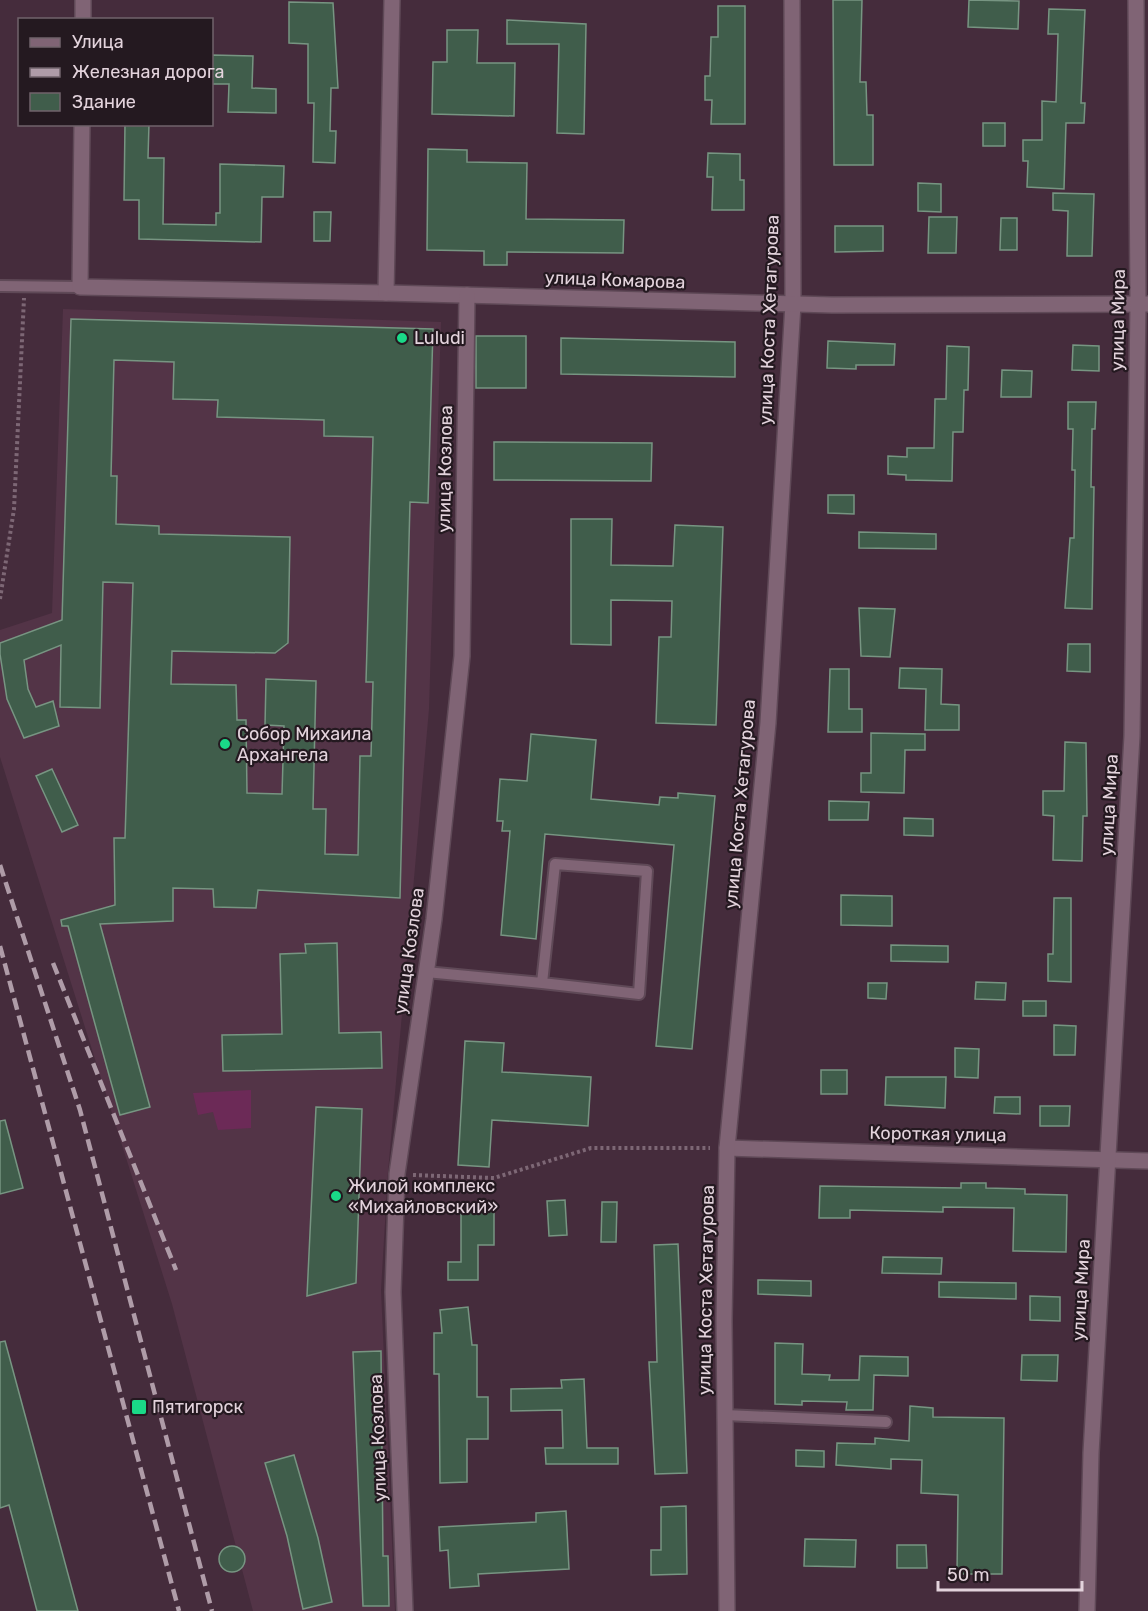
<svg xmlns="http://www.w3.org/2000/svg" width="1148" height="1611" font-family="Rubik,sans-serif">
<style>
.built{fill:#533447}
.green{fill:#6c2a57}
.building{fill:#405d4b;stroke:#779582;stroke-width:1.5;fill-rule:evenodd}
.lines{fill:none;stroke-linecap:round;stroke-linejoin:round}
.lane-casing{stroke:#5f4957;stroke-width:14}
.street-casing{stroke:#5f4957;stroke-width:18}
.secondary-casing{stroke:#5f4957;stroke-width:18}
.path{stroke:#7d6775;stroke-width:4;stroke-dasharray:3 3;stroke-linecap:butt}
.lane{stroke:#806475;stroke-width:10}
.street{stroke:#806475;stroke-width:15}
.secondary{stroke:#806475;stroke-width:15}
.rail{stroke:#af9ca8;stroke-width:4.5;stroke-dasharray:12 6;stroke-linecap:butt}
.poi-dot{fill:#1ad988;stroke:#241920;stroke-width:2}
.labels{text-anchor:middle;stroke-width:4.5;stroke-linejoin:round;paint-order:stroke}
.street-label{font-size:18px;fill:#e3d3dc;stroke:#241920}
.poi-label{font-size:18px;fill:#e3d3dc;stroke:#241920;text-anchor:start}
</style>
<rect width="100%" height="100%" fill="#452c3c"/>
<path class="built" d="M63 309 441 322 429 709 388 1172 381 1290 395 1611H253L172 1304 0 757V630L52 613Z"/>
<path class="green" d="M251 1090V1128L218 1130 213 1112 198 1115 193 1093Z"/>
<g class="building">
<path d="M833 0H862L860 82H866L867 115H873V165H834Z"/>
<path d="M969 0 1019 1 1018 29 968 27Z"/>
<path d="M289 2 333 3 338 88H331L330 131H336L335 163 313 162 314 103H308V44L289 43Z"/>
<path d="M718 6H745V124H711L712 100H705V76H710L711 37H718Z"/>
<path d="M1049 9 1085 10 1081 103H1085L1084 123H1066L1064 189 1027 187 1028 161H1023V140H1042V101L1056 102 1058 34H1048Z"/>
<path d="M507 20 586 24 584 134 557 133 559 44H507Z"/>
<path d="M447 30H478L477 63H515L514 116 432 114 433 62H447Z"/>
<path d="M212 55 253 56 252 88 276 89V113L228 112 229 84H212Z"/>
<rect x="983" y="123" width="22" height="23"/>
<path d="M125 124H149L148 158H164L163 224 216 225V213H220V164L284 166 283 197H262L261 242 139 239V200H124Z"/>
<path d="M428 149 467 150V162L527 163 526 219 624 220 623 253 507 252V265H484V251L427 250Z"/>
<path d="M708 153 740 154V180H744V210H712L713 177H707Z"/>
<path d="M918 183 941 184V212L918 211Z"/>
<path d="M1053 193 1094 194 1092 256H1067L1068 211 1053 210Z"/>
<path d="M314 212H331L330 241H314Z"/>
<path d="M929 217H957L956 253H928Z"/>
<path d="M1001 218H1017V250H1000Z"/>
<path d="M835 226H883V251L835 252Z"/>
<path d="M71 319 433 329 428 503 410 502 400 898 258 890 256 908 214 907 213 889 173 888V921L100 924 150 1107 120 1115 68 926H62L61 920 115 905 114 838H125L133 583 103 582 100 708 60 707 61 645 24 660 28 689 36 707 53 701 59 726 24 738 7 699 0 654V643L62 620ZM114 360 174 362 173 399 218 400 217 417 324 420V436L373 437 366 682H373L371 756H360L358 855 325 854 326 809H313L316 681 266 679 265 725 284 726 282 794 247 793 246 720H237L236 685 171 684 172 651 275 653 288 643 290 537 159 534V526L116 524 117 476H111Z"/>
<rect x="476" y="336" width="50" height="52"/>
<path d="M561 338 735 342V377L561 374Z"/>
<path d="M828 341 895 344 894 365H856V369L827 368Z"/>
<path d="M1073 345 1099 346V371L1072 370Z"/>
<path d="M947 346 969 347 968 390H964L963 432H953L952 481 906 480V475L888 474V456L907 457V448H934L935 399H946Z"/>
<path d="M1002 370 1032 371 1031 397H1001Z"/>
<path d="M1068 402H1096L1095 429H1092L1091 487H1094L1092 609 1065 608 1070 538H1074L1075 470H1072L1073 429H1068Z"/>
<path d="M494 442 652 443 651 481 494 480Z"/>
<path d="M828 495H854V514L828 513Z"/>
<path d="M571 519H612L611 565 673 566 675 525 723 527 716 725 656 723 659 637H671L672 601 611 600V645L571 644Z"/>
<path d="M859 532 936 534V549L859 548Z"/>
<path d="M859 608 895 609 890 657 861 656Z"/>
<path d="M1068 644H1090V672L1067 671Z"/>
<path d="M900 668 942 669 941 704 959 705V730H925L926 689 899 688Z"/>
<path d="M830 669H849V709H862V732H828Z"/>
<path d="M871 733 925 734V750H905L904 793 861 792V773H871Z"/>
<path d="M531 734 596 740 591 799 659 805 660 797 678 798V793L715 796 692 1049 656 1046 674 845 545 834 536 939 501 935 510 831H502L503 821H497L500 779 527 781Z"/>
<path d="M1065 742 1086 743 1087 816H1083L1082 861 1053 860 1054 816 1043 815V791H1064Z"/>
<path d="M52 769 78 825 62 832 36 776Z"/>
<path d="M829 801 869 802 868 820H829Z"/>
<path d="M904 818 933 819V836L904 835Z"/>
<path d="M841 895 892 896V926L841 925Z"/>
<path d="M1054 898H1071V982L1048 981V954H1053Z"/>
<path d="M337 943 339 1033 381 1032 382 1068 223 1071 222 1035 282 1034 280 954 306 953 305 944Z"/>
<path d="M891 945 948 946V962L891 961Z"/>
<path d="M976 982 1006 983 1005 1000 975 999Z"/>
<path d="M868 983H887L886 999 868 998Z"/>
<rect x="1023" y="1001" width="23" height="15"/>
<path d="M1054 1025 1076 1026 1075 1055H1054Z"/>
<path d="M465 1041 504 1043 502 1072 591 1077 588 1126 492 1120 489 1167 458 1165Z"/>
<path d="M955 1048 979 1049 978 1078 955 1077Z"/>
<rect x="821" y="1070" width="26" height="24"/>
<path d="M886 1077H946L945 1108 885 1105Z"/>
<path d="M995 1097H1020V1114L994 1113Z"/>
<path d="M1040 1106H1070L1069 1126H1040Z"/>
<path d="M316 1107 362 1109 356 1283 307 1296Z"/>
<path d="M5 1120 23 1188 0 1194V1121Z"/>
<path d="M961 1183H986V1188L1025 1189V1194L1067 1195 1066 1252 1013 1251 1014 1208 943 1207V1212L850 1210V1218H819L820 1186 961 1188Z"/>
<path d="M565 1200 567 1235 549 1236 547 1201Z"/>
<path d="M602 1202H617L616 1242H601Z"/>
<path d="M461 1209 494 1210V1245H478V1280H448V1262H461Z"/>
<path d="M678 1244 687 1473 655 1474 649 1362H657L654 1245Z"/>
<path d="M883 1257 942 1258 941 1274 882 1273Z"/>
<path d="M758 1280 811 1281V1296L758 1294Z"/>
<path d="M939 1282 1016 1283V1299L939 1297Z"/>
<path d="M1030 1296 1060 1297V1321L1030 1320Z"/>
<path d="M468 1307 472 1345H477V1397H488V1439H467V1482L440 1483 439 1374H434V1333H442L440 1310Z"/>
<path d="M5 1341 78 1611H37L9 1505 0 1508V1342Z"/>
<path d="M775 1343 803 1344 802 1374 830 1375 829 1380H859L860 1356 908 1357V1376L874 1375 873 1410H846L847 1402 802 1401V1405L775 1404Z"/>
<path d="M381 1351 383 1556H388L389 1606H363L353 1352Z"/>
<path d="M1022 1355H1058L1057 1381 1021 1380Z"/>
<path d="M584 1379 587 1448H618V1464H546L545 1448H563L562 1410 511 1411V1389L562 1388 561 1380Z"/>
<path d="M910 1406 933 1408V1417L1004 1418 1002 1574H957L958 1495 921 1493 922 1460 891 1459V1469L836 1465 837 1443 875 1444V1438L909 1441Z"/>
<path d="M796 1450 824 1451V1467L796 1466Z"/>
<path d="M294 1455 318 1538 332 1602 303 1609 287 1536 265 1463Z"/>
<path d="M686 1506 687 1574 651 1575V1550H661V1507Z"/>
<path d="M566 1511 569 1569 478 1574 479 1586 450 1588 448 1550 440 1551 439 1527 536 1522V1513Z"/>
<path d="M805 1539 856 1540 855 1567 804 1566Z"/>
<path d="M897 1545H926L927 1568H897Z"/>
<circle cx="232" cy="1559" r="13"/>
</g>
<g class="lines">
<defs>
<g id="lane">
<path d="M0 286 80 287"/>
<path d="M426 972 542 983 555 864 647 871 639 994 542 983"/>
<path d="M725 1415 886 1422"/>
</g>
<g id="street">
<path d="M83 20V0"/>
<path d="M82 124 80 287 386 293"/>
<path d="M727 1148 1148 1161"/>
<path d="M727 1611 724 1321 727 1148 768 723 793 304 792 0"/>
</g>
<g id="secondary">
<path d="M392 0 386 293 832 305 1148 304"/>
<path d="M405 1611 393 1292 397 1174 434 919 462 656 467 295"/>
<path d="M1087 1611 1091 1453 1132 736 1138 304 1136 0"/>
</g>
</defs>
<use href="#lane" class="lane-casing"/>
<use href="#street" class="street-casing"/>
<use href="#secondary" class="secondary-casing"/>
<g class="path">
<path d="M0 599 14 509 24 298"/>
<path d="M413 1175 494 1178 591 1148H710"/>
</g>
<use href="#lane" class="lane"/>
<use href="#street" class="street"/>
<use href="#secondary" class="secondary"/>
<g class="rail">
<path d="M0 865 80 1110 212 1611"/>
<path d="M0 946 179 1611"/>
<path d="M53 963 176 1270"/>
</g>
</g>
<g class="poi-dot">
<circle cx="402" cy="338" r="6"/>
<circle cx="225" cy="744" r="6"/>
<circle cx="336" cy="1196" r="6"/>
<rect x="131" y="1399" width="16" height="16" rx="3"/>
</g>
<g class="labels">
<g class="street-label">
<text transform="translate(615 280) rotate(2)" y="6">улица Комарова</text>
<text transform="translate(769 320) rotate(-88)" y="6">улица Коста Хетагурова</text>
<text transform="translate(1118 320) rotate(-89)" y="6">улица Мира</text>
<text transform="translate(445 469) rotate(-89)" y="6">улица Козлова</text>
<text transform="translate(740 804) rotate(-85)" y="6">улица Коста Хетагурова</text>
<text transform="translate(1109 805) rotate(-87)" y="6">улица Мира</text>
<text transform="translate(409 951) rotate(-82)" y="6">улица Козлова</text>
<text transform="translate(938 1134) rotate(1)" y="6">Короткая улица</text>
<text transform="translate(706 1290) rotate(-89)" y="6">улица Коста Хетагурова</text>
<text transform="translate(1081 1290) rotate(-87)" y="6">улица Мира</text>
<text transform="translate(378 1438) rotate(-92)" y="6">улица Козлова</text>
</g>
<g class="poi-label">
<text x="414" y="344">Luludi</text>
<text x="237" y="740">Собор Михаила<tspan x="237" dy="21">Архангела</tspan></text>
<text x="348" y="1192">Жилой комплекс<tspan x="348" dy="21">«Михайловский»</tspan></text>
<text x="152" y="1413">Пятигорск</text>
</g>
</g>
<rect x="18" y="18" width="195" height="108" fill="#241920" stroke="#70636b" stroke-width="1.5"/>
<rect x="30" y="38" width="30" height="9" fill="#806475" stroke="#70636b" stroke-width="1.5"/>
<text x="72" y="48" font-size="18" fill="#e3d3dc">Улица</text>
<rect x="30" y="68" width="30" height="9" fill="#af9ca8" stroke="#70636b" stroke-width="1.5"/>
<text x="72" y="78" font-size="18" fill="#e3d3dc">Железная дорога</text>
<rect x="30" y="93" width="30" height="18" fill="#405d4b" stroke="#70636b" stroke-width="1.5"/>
<text x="72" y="108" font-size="18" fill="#e3d3dc">Здание</text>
<path d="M938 1581v9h144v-9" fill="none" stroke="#e3d3dc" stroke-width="3"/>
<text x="947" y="1581" font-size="18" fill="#e3d3dc" stroke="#241920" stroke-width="4.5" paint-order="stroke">50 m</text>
</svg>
